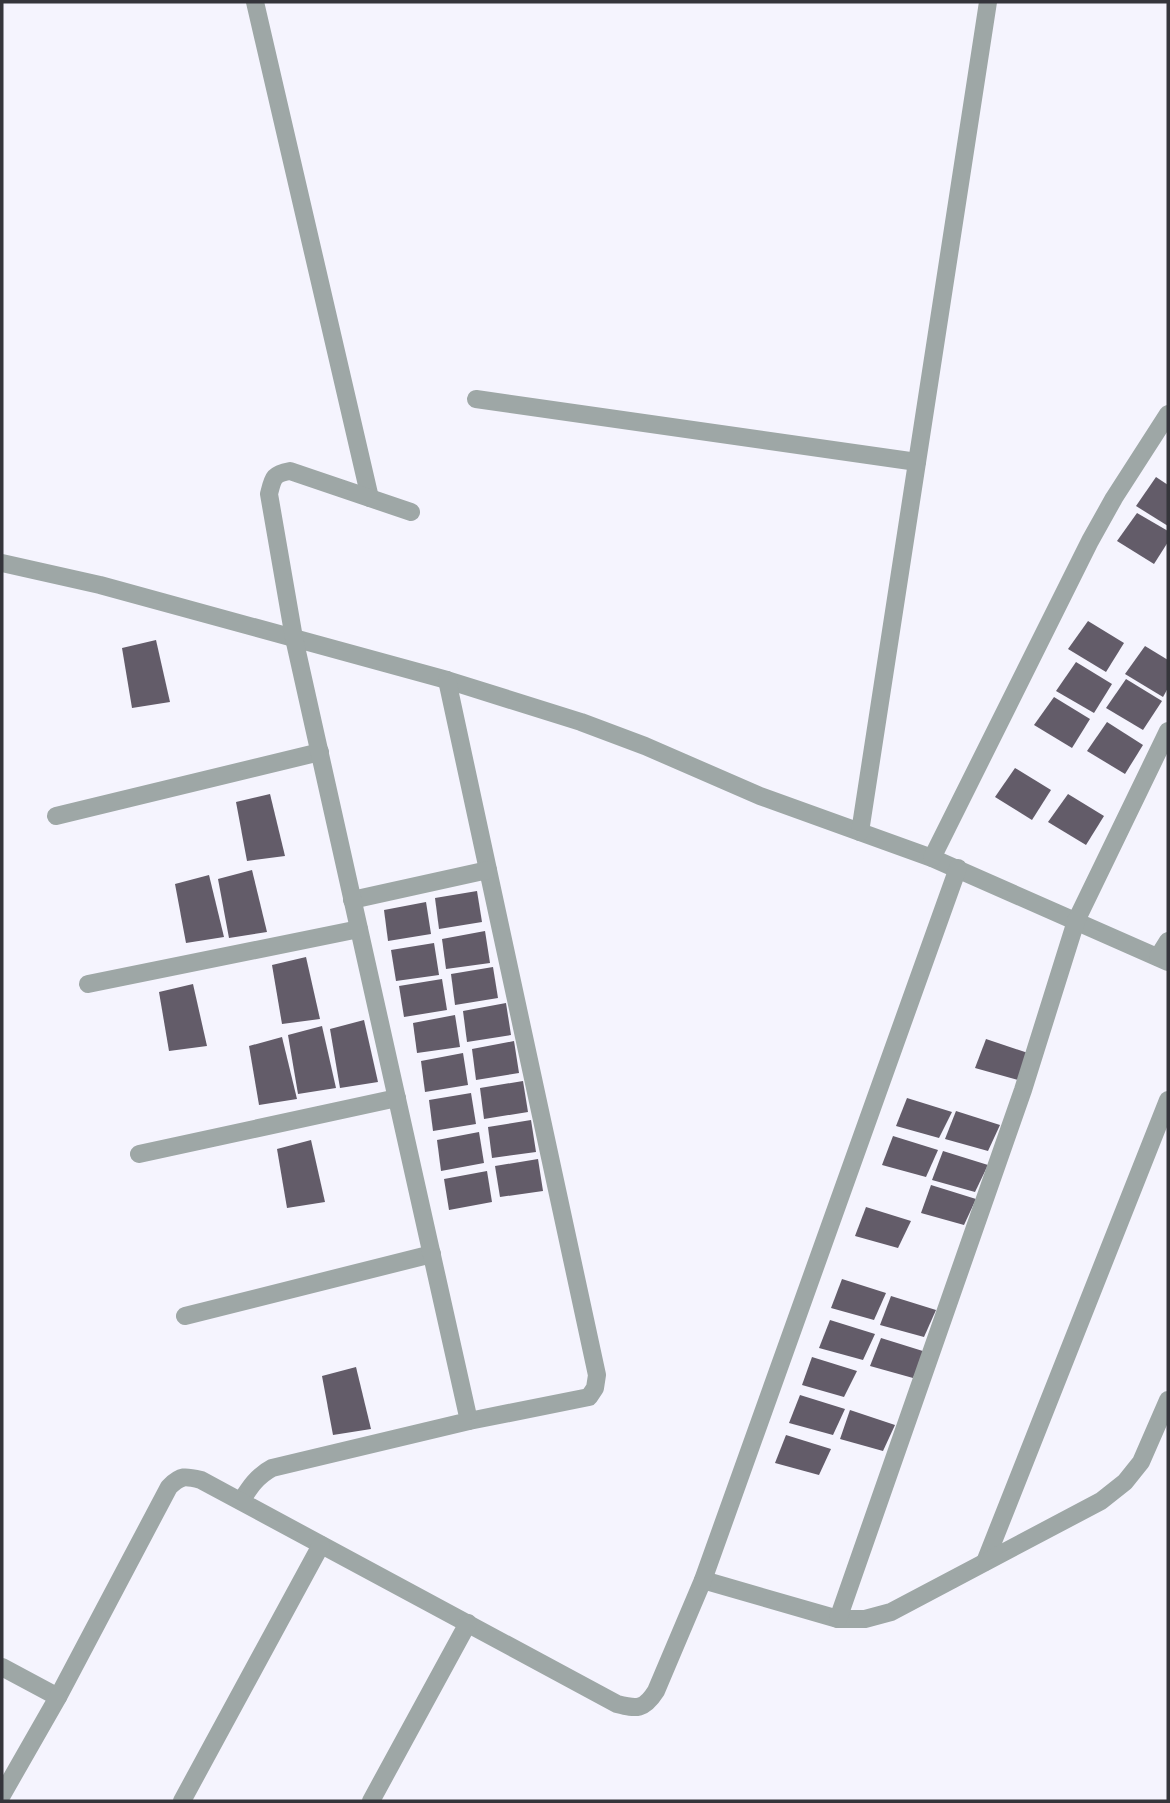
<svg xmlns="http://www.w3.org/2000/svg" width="1170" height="1803" font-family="Ubuntu,sans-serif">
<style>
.building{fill:#635c69}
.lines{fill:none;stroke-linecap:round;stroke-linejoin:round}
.minor{stroke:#9ea7a6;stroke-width:18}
</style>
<rect width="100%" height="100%" fill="#f5f4fe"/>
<g class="building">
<path d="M1156 477 1168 485V526L1136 506Z"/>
<path d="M1137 513 1168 531V542L1154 564 1117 541Z"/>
<path d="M1088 621 1124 643 1106 672 1068 649Z"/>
<path d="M156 640 170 702 132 708 122 648Z"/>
<path d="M1145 646 1168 660V688L1163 697 1125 674Z"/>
<path d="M1076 662 1112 684 1094 713 1056 691Z"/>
<path d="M1126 679 1162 701 1143 730 1106 708Z"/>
<path d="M1054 697 1090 719 1072 748 1034 725Z"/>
<path d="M1107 722 1143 745 1125 774 1087 751Z"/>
<path d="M1015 768 1051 790 1032 820 995 797Z"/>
<path d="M270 794 285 856 247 861 236 802Z"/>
<path d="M1068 794 1104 816 1086 845 1048 822Z"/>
<path d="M252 870 267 932 229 938 218 879Z"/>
<path d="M209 875 224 937 186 943 175 884Z"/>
<path d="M477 891 482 922 439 929 435 898Z"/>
<path d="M426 902 431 934 388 941 384 910Z"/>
<path d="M485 931 490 963 446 969 442 939Z"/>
<path d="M434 943 439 975 396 981 391 950Z"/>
<path d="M306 957 320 1019 282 1024 272 965Z"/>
<path d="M493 967 498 998 455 1005 451 974Z"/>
<path d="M442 979 447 1010 404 1017 399 986Z"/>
<path d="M193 984 207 1046 169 1051 159 992Z"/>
<path d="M506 1003 511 1035 467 1042 463 1011Z"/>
<path d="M455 1015 460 1047 417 1053 413 1023Z"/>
<path d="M364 1020 378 1082 340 1088 330 1029Z"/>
<path d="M322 1026 336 1088 298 1094 288 1035Z"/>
<path d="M282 1037 297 1099 259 1105 249 1046Z"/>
<path d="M986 1039 1031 1054 1018 1080 975 1068Z"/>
<path d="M514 1041 519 1073 476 1080 472 1049Z"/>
<path d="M463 1053 468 1085 425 1092 421 1061Z"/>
<path d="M523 1081 528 1112 484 1119 480 1088Z"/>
<path d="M471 1093 476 1124 433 1131 429 1100Z"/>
<path d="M907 1098 952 1112 939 1138 896 1126Z"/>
<path d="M956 1111 1000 1125 988 1151 945 1139Z"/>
<path d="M531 1120 536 1152 492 1158 488 1127Z"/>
<path d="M479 1132 484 1163 441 1171 437 1140Z"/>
<path d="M893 1136 938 1150 926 1177 882 1165Z"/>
<path d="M311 1140 325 1202 287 1208 277 1149Z"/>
<path d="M943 1151 988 1165 975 1192 932 1180Z"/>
<path d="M538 1159 543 1191 500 1197 495 1166Z"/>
<path d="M487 1171 492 1202 449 1210 444 1179Z"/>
<path d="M931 1185 976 1199 964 1225 921 1213Z"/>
<path d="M866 1207 911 1221 898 1248 855 1236Z"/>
<path d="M842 1279 886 1293 874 1320 831 1308Z"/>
<path d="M891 1296 936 1310 924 1337 880 1325Z"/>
<path d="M830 1320 875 1334 863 1360 819 1348Z"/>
<path d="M881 1338 926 1352 913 1378 870 1366Z"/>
<path d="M812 1357 857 1371 844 1397 802 1385Z"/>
<path d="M356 1367 371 1429 333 1435 322 1376Z"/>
<path d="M800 1395 845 1409 833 1435 789 1423Z"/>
<path d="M850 1410 895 1425 883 1451 840 1439Z"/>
<path d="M786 1435 831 1449 819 1475 775 1463Z"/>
</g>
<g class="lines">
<g class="minor">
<path d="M255 2 370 498"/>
<path d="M476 399 917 462"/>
<path d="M2 563 100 585 447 680 581 722 645 746 760 796 932 858 1168 962"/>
<path d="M447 680 597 1375 595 1388 589 1397 469 1421"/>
<path d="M56 816 320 752"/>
<path d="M860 832 988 2"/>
<path d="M932 858 1090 541 1114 498 1168 414"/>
<path d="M352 900 488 870"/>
<path d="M1158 957 1168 941"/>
<path d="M88 984 359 929"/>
<path d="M139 1154 397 1098"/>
<path d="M185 1316 432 1254"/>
<path d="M241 1501C250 1487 257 1476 272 1468L469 1421 294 638 269 494C273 478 273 474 290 471L411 512"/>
<path d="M985 1562 1168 1100"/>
<path d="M703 1580 838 1619H865L891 1612 1101 1501 1125 1482 1141 1462 1168 1400"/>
<path d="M838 1619 1023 1090 1076 921 1168 731"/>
<path d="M2 1667 58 1697"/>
<path d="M2 1795 58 1697 169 1487C181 1475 185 1476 201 1480L617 1704C637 1709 644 1710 656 1691L703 1580 958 868"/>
<path d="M182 1801 321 1545"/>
<path d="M371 1801 468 1623"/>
</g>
</g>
<rect width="1170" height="1803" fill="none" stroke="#35353b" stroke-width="7"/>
</svg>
